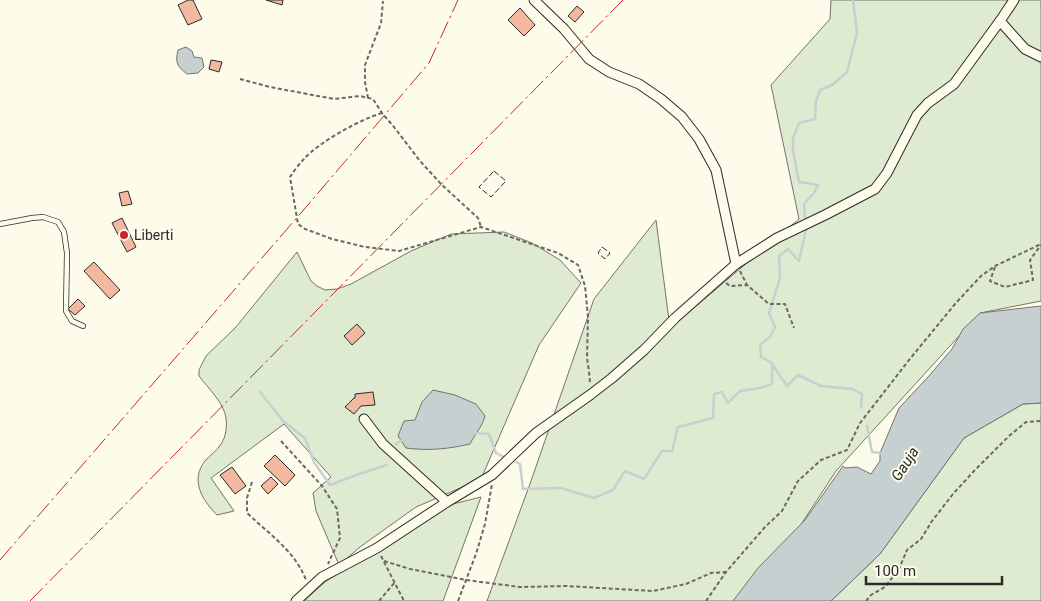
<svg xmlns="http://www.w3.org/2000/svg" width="1041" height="601" font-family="Roboto,sans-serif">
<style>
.green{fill:#deebd1;stroke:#74746e}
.water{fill:#c7d0d0;stroke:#74746e}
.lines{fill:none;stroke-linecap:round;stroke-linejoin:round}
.stream{stroke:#c7d0d0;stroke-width:2.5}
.building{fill:#f2b8a0;stroke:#2b2b2b}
.lane-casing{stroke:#2b2b2b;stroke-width:6}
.street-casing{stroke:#2b2b2b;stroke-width:11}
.path{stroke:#6a6964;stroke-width:2;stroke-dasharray:4 2.5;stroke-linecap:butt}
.lane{stroke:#fdfbea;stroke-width:4.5}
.street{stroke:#fdfbea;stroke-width:9}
.fence{stroke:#2b2b2b;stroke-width:1;stroke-dasharray:6 2.5;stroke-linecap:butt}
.power{stroke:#c62828;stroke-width:1;stroke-dasharray:18 4 2.5 4;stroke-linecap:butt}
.poi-dot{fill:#c62828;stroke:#fdfbea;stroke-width:2}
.labels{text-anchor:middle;stroke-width:4;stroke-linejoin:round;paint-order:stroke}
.poi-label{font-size:14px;fill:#2b2b2b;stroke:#fdfbea;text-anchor:start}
.water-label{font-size:15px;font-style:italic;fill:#2b2b2b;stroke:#fdfbea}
</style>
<rect width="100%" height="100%" fill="#fdfbea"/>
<g class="green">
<path d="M831 0H1041V301L980 313 836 471 751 601H487L531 481 594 299 656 220 670 328 799 219 771 85 830 19Z"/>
<path d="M504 232 532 243 560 260 581 283 539 345 481 479 416 507 360 547 339 565 316 511 313 493 331 477 284 424 211 478 234 511 217 515C202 500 190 480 205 461 210 455 217 451 221 444 226 437 227 427 226 418 224 403 208 388 199 376V370L206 356 236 327 297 252 311 281 317 286 325 290 337 289 351 284 411 251 451 234Z"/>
<path d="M1041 403V601H831L880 554 964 438 1023 404Z"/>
<path d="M481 497 443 601H304L325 582 445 506Z"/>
</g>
<g class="water">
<path d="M186 47 192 51 194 57 202 58 204 67 198 73 187 74C177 66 175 63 178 50Z"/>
<path d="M1041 306V403L1023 404 964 438 880 554 831 601H733L758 568 805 520 843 466 845 468 857 467 871 474 880 461V453L899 408 928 377 952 349 963 329 980 313Z"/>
<path d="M433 390 455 395 476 404 485 416C482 427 475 434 470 444 448 449 429 451 406 448L398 436 404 421 415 420 422 402Z"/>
</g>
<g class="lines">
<g class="stream">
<path d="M805 219 804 204 814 193 818 185 799 182 793 151V138L799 123 815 119 816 102 820 90 832 85 847 72 857 33 853 0"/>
<path d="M772 363 761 357 760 345 770 337 775 327 769 313 780 278 779 256 788 249 799 261 806 230"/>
<path d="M260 392 283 421 305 438 314 462 330 485 359 474 387 465"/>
<path d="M867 426 872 452 881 453"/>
<path d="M474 433 489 434 496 453 506 458"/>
<path d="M396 445 397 443 404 439"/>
<path d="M516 462 520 464 523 489 561 488 594 498 613 490 625 471 644 479 662 451H672L678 427 713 418 714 394 722 392 728 403 740 391 760 388 772 384V364L787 386 798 375 821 386 852 389 862 394 861 408"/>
</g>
</g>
<g class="building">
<path d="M188 0H193L202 19 188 25 178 5Z"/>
<path d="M266 0H283L282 5Z"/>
<path d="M577 6 584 12 575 22 568 16Z"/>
<path d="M520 8 535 25 524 36 508 20Z"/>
<path d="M211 60 222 62 219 72 209 69Z"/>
<path d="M128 191 132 204 122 206 119 193Z"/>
<path d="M122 218 136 247 127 252 112 223Z"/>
<path d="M94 262 120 290 110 299 84 271Z"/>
<path d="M78 299 85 306 75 315 68 309Z"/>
<path d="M357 324 365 333 352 345 344 336Z"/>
<path d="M373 392 375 405 361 406 354 414 345 407 354 398H355V394Z"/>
<path d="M275 455 295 475 285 486 264 466Z"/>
<path d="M232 467 246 486 235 494 220 475Z"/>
<path d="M271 477 278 484 268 494 261 486Z"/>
</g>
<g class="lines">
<defs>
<path id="lane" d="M0 224 32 218 43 217 58 222 64 232 67 253 66 311 72 321 83 326"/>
<g id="street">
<path d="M534 0 564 29 589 59 609 72 639 84 661 99 682 117 699 139 716 170 736 264"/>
<path d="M1000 21 1014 0"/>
<path d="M364 419 383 444 447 502"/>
<path d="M296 601 322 577 377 548 447 502 492 475 536 433 590 395 612 378 644 350 675 318 736 264 777 238 825 215 875 189 887 173 917 115 928 103 954 84 1000 21 1025 49 1041 57"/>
</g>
</defs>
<use href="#lane" class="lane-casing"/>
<use href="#street" class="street-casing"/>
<g class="path">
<path d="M240 79 270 87 334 99 360 96 373 99 382 113 394 127 420 161 442 185 478 218 481 227"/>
<path d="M368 98 365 82V65L381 23 383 1"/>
<path d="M382 113C361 119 319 142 304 159 299 164 294 171 290 177L298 224 305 229 332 239 365 247 399 251 481 227 558 253 578 265 585 286 588 317 587 358 589 371 590 383"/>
<path d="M995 267 990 281 1005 287 1033 280 1030 260 1041 245"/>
<path d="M740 271 747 285"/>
<path d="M726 283 730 286 747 285 769 304H785L794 328"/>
<path d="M281 441 322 486 337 509 340 538 328 564"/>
<path d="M252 482 247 498V513C269 534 295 551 306 580"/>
<path d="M381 556 404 601"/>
<path d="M384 561 410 569 466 580 520 587 567 586 653 591 686 584 711 573 726 572"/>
<path d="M379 601 395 582"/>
<path d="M458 601 476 554 485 524 492 484"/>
<path d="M706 601 726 572 765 527 782 511 798 481 821 460 847 450 860 423 909 360 955 304 981 276 995 266 1041 244"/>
<path d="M866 601 871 595 885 587 899 569 907 550 921 539 932 521 953 494 974 471 1009 436 1026 422 1041 421"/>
</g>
<use href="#lane" class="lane"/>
<use href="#street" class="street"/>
<g class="fence">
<path d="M494 171 506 181 491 197 479 187Z"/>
<path d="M602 247 610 253 605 259 598 253Z"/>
</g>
<g class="power">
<path d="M0 560 307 206 429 63 458 0"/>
<path d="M30 601 623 0"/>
</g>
</g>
<circle class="poi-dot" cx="124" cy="235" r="5"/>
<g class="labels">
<g class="poi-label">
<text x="134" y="240">Liberti</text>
</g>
<g class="water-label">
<text transform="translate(905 464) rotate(-57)" y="5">Gauja</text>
</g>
</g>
<path d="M866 576v8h136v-8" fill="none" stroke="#2b2b2b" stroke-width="2.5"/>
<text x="874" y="576" font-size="15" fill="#2b2b2b" stroke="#fdfbea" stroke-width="4" paint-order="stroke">100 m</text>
</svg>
